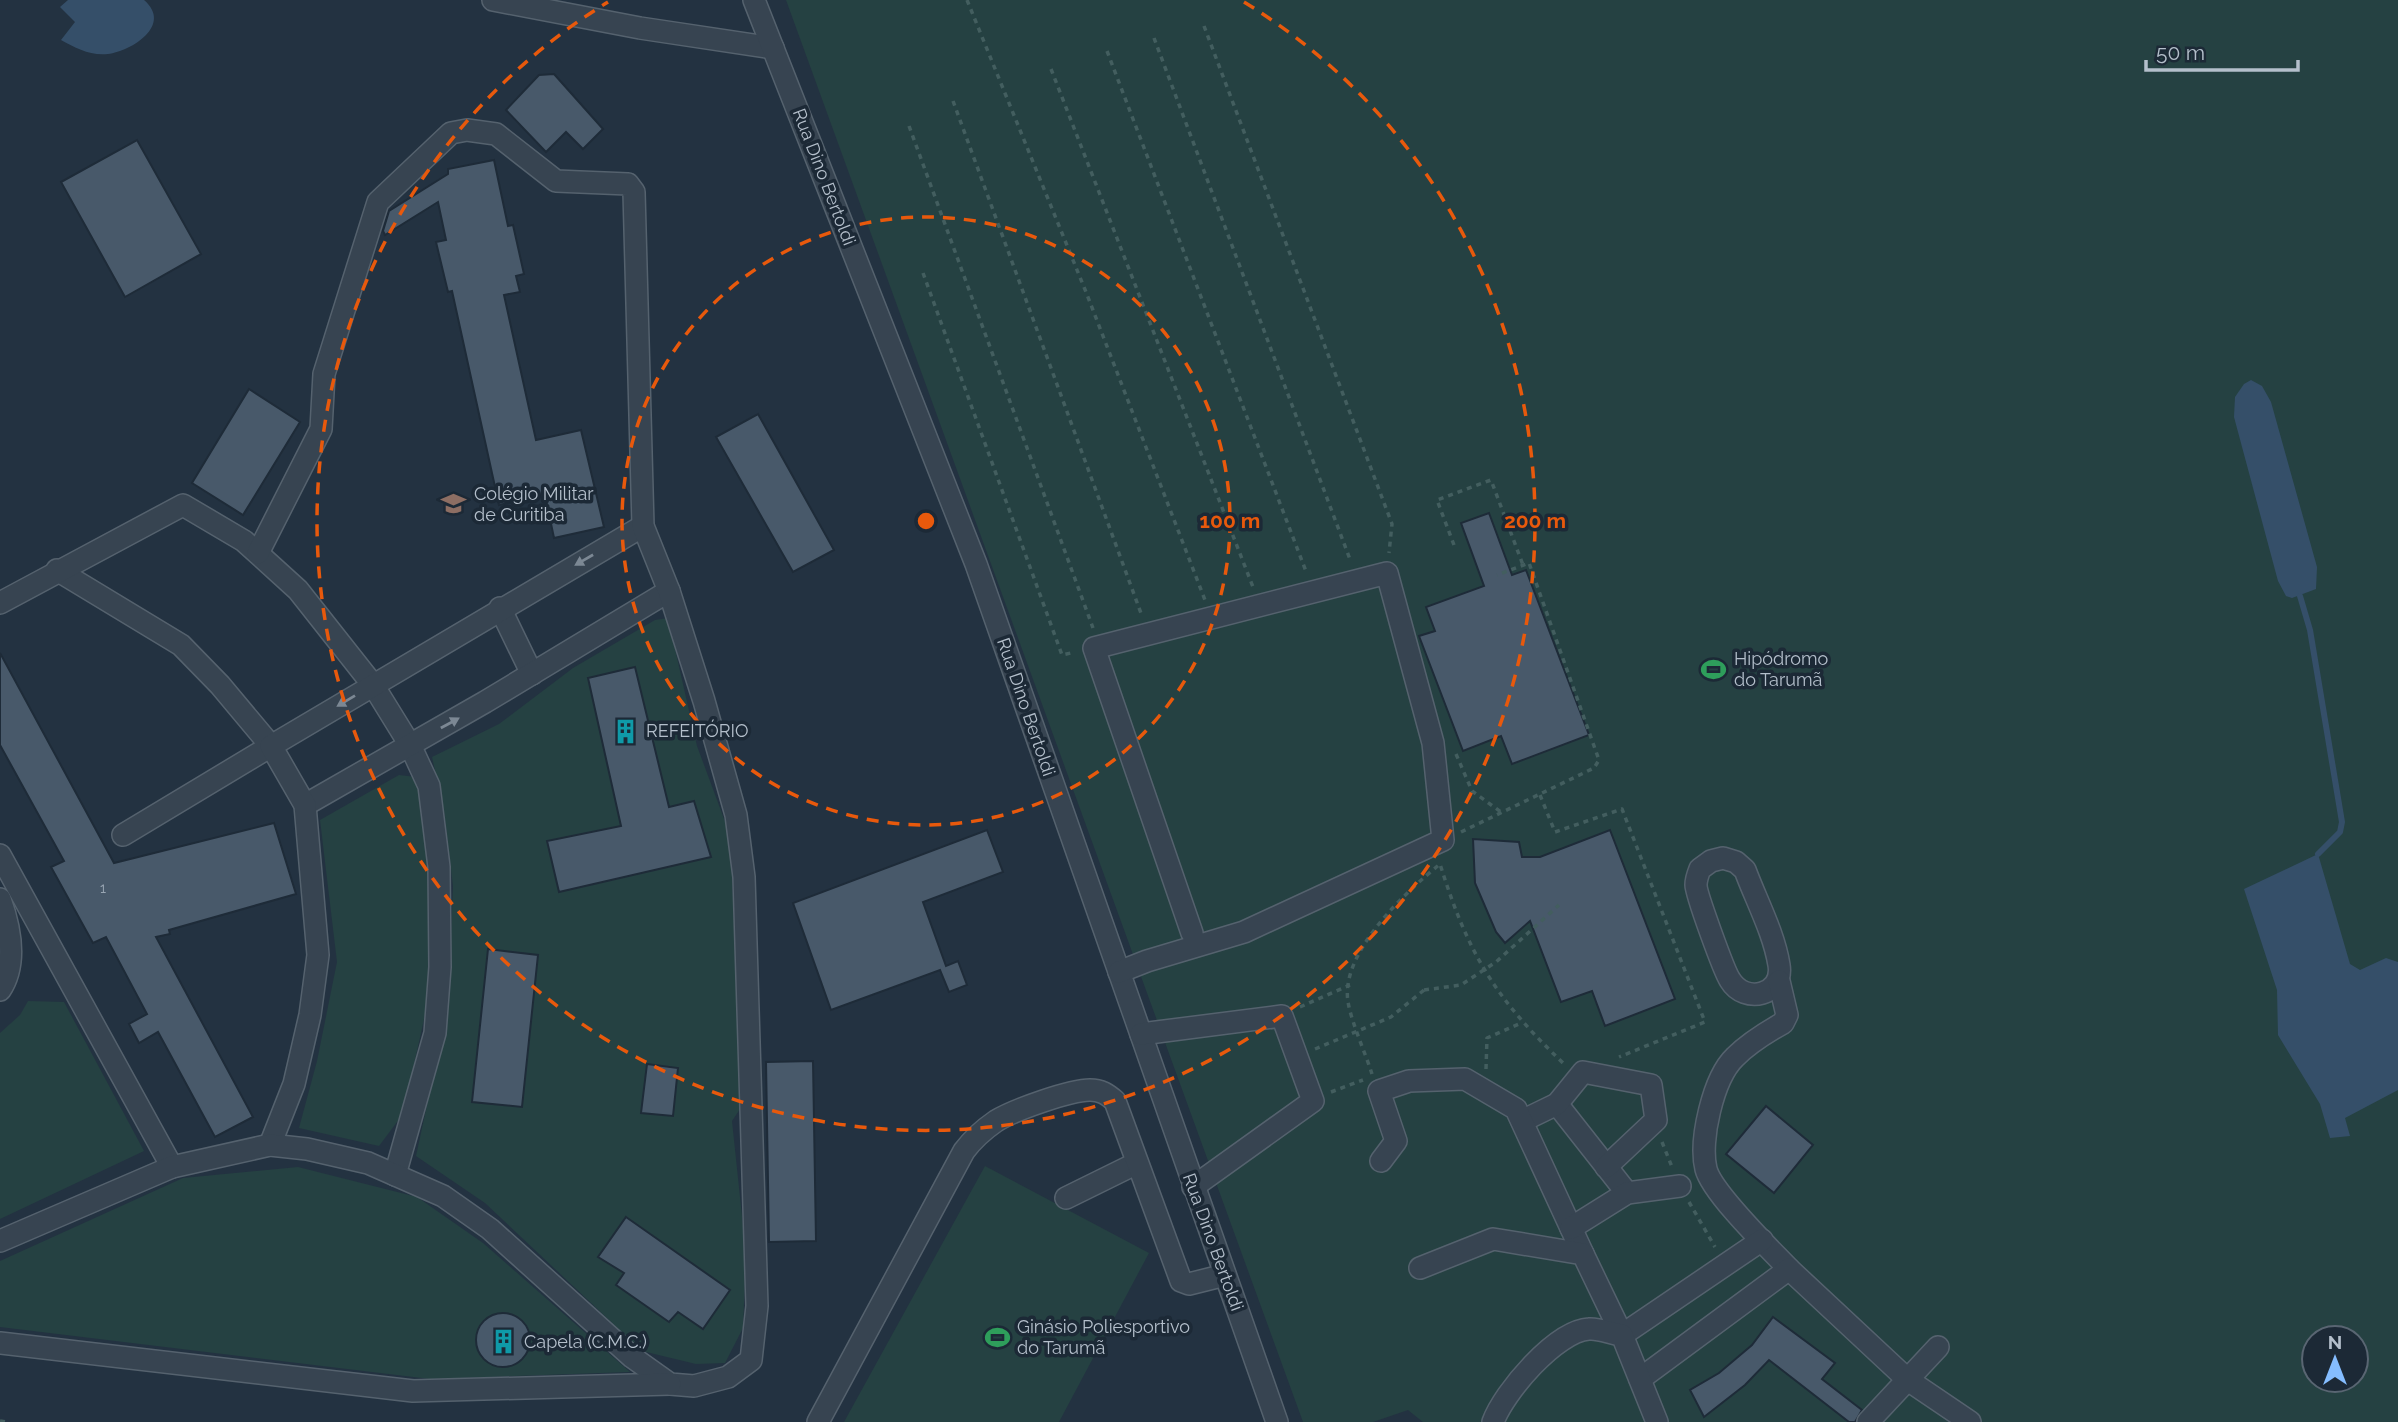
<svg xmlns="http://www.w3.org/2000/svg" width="2398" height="1422" font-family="Raleway,sans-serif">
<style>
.green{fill:#254142;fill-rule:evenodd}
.water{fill:#354f69}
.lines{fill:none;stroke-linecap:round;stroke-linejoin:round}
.stream{stroke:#354f69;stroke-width:6}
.building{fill:#48596a;stroke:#1e2b38;stroke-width:2}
.minor-casing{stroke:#55626e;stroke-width:24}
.path{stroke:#435e5f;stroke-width:3.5;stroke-dasharray:5 5;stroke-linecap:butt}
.minor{stroke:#374451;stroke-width:21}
.path-bridge{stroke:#435e5f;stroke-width:3.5;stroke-dasharray:5 5;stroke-linecap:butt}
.oneway{fill:#7c8894}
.ring{fill:none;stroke:#e8590c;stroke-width:3.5;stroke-dasharray:12 9}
.labels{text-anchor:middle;stroke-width:7;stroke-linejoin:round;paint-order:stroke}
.number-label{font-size:14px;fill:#99a6b3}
.street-label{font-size:18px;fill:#b4bfcb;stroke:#1c2936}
.poi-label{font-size:18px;fill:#b4bfcb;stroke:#1c2936;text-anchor:start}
.centre{fill:#e8590c;stroke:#1c2936;stroke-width:3.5}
.ring-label{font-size:21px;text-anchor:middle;font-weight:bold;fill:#e8590c;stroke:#1c2936;stroke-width:7;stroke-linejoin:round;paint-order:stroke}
</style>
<rect width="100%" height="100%" fill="#233241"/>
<g class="green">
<path d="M786 0H2398V1422H1423L1408 1410 1373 1422H1303ZM2314 1338H2356V1380H2314Z"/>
<path d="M668 618 697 746 730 835 740 1045V1109L732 1121 746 1254 743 1328 725 1363 696 1364 642 1351 485 1203 416 1156 448 1008 453 886 444 811 432 757 499 724 573 668 655 620Z"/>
<path d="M399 775 416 777 431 871 427 1006 403 1114 379 1146 299 1128 317 1061 337 962 320 820Z"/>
<path d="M28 1001 64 1002 144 1151 0 1219V1033L20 1015Z"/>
<path d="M985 1166 1149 1253 1059 1422H844Z"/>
<path d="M298 1167 417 1197 483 1243 630 1372 430 1379 0 1327V1261L183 1178Z"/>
</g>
<g class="water">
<path d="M68 0H144C173 25 132 51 108 54 90 56 76 48 61 40L75 22 60 7Z"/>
<path d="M2251 380 2262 386 2271 402 2317 567 2316 589 2292 598 2286 596 2278 581 2234 417 2235 397 2244 384Z"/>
<path d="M2318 854 2350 964 2360 970 2386 958 2398 962V1090L2345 1118 2350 1136 2330 1138 2320 1104 2278 1035 2277 990 2244 889Z"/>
</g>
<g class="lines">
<path class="stream" d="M2300 596 2310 630 2342 822 2340 832 2318 854"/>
</g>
<g class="building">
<path d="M554 74 603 129 583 149 566 132 546 152 506 110 539 75Z"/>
<path d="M137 140 201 254 125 297 61 182Z"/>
<path d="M494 160 508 226 513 225 524 274 516 276 520 292 504 295 536 440 581 430 604 527 554 538 545 495 499 505 452 291 448 292 436 242 446 240 438 202 385 235 383 231 389 211 448 174V169Z"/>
<path d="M249 389 300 422 243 515 192 483Z"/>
<path d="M758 414 834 550 793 572 716 437Z"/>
<path d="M1489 513 1512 575 1526 570 1589 735 1512 764 1501 736 1463 751 1419 636 1435 631 1426 607 1484 586 1461 523Z"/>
<path d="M0 653 114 863 274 823 296 894 169 930 170 934 156 937 253 1117 215 1137 158 1032 139 1043 129 1024 147 1014 106 937 93 943 51 867 64 861 0 745Z"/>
<path d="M635 667 669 807 694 801 711 857 559 892 547 841 621 826 588 678Z"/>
<path d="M987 830 1003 872 923 902 946 966 958 961 967 985 949 992 940 970 831 1010 793 903Z"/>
<path d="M1610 830 1675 999 1605 1026 1592 991 1561 1002 1530 921 1505 943 1496 932 1475 883 1473 839 1519 842 1522 857H1540Z"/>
<path d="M488 949 538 955 522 1107 472 1102Z"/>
<path d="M813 1061 816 1241 769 1242 766 1062Z"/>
<path d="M647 1064 678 1068 673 1116 641 1113Z"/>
<path d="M1766 1106 1813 1145 1774 1193 1726 1154Z"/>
<path d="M626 1217 730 1290 703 1329 678 1312 669 1322 616 1285 624 1273 598 1257Z"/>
<circle cx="503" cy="1340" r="27"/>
<path d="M1773 1317 1835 1363 1822 1379 1862 1410 1855 1422H1849L1769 1360 1745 1385 1704 1417 1690 1390 1719 1373 1752 1345Z"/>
</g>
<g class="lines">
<defs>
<g id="minor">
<path d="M493 0 640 28 773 48"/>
<path d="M754 0 976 564 1277 1422"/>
<path d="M57 570 181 645 220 685 271 746 123 835"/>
<path d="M0 603 183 505 244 541 298 590 373 685 410 745 429 786 439 867 440 967 435 1033 395 1175"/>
<path d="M500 608 532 674"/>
<path d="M305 805 485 702 669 591"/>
<path d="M0 855 172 1167"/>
<path d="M1723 858 1736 862 1745 870C1756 900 1774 933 1779 965 1784 995 1745 1005 1730 980 1724 971 1696 894 1696 885 1696 880 1698 874 1700 869L1711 861Z"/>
<path d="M0 899C10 927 18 963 0 990"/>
<path d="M1119 972 1147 961 1244 932 1443 840 1433 743 1387 573 1094 648 1192 933"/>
<path d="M1779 981 1787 1015 1783 1023C1767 1032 1748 1044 1735 1057 1713 1078 1699 1141 1706 1169 1712 1193 1770 1249 1789 1269"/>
<path d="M1141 1034 1282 1016 1313 1101 1193 1187"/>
<path d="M1557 1104 1627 1193"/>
<path d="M1522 1121 1557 1104 1583 1072 1651 1085 1656 1120 1606 1167"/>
<path d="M270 1145 294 1084 310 1015 318 955 305 805 271 746 643 526"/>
<path d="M1381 1161 1396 1141 1379 1091 1409 1081 1465 1079 1516 1109 1583 1254"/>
<path d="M1066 1198 1137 1163"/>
<path d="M1571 1228 1627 1193 1680 1186"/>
<path d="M0 1241 172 1167 270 1145 307 1149 368 1163 443 1196 490 1229 632 1357 670 1384 694 1386 728 1377 751 1360 757 1306 744 877 736 815 704 701 669 591 643 526 634 192 628 184 556 181 496 134 467 130 451 133 378 202 324 374 321 429 258 553"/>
<path d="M1420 1268 1493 1239 1583 1254 1622 1335 1762 1240"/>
<path d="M0 1343 413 1391 670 1384"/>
<path d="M1640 1379 1789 1269 1908 1380 1970 1422"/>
<path d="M818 1422 964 1151C973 1139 983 1130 996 1121 1014 1110 1070 1090 1090 1090 1101 1090 1107 1094 1115 1101L1181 1281 1189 1284 1225 1275"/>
<path d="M1493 1422C1504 1392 1556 1331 1589 1329 1599 1328 1612 1334 1622 1335L1657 1422"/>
<path d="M1868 1422 1938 1347"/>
</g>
</defs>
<use href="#minor" class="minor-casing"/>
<g class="path">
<path d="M967 0 1086 292 1205 600"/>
<path d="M1204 26 1392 524 1389 553"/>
<path d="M1154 38 1351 562"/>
<path d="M1107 51 1307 574"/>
<path d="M1051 69 1253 587"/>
<path d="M953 101 1142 616"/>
<path d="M909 126 1093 628"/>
<path d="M923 273 1062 655 1075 652"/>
<path d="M1454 545 1437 500 1491 480 1523 565"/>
<path d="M1456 754 1472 791 1501 812"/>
<path d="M1540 795 1555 832 1622 809 1705 1022 1619 1057"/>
<path d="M1461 832 1594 768 1599 760 1529 563 1497 575"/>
<path d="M1300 1007 1350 985"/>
<path d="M1315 1049 1391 1017 1424 990"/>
<path d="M1486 1069 1487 1038 1521 1023"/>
<path d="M1372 1074C1365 1052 1352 1024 1348 1002 1340 952 1406 892 1440 864 1468 954 1495 998 1563 1063"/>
<path d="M1331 1092 1363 1080"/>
<path d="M1662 1142 1672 1167"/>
<path d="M1689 1202 1715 1247"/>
<path d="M0 1421 6 1422"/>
</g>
<use href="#minor" class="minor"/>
<path class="path-bridge" d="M1424 990 1461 985 1496 962 1559 905"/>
</g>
<defs><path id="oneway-solid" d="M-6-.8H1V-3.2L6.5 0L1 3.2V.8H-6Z" transform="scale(1.75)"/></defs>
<g class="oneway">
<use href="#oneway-solid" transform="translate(584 560) rotate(150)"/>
<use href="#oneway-solid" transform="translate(346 701) rotate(149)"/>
<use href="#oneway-solid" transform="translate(450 723) rotate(-29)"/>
</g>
<g class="ring">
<circle cx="926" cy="521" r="304"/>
<path d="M1244 2A609 609 0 1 1 608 2"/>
</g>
<defs>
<symbol id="school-bare" viewBox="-9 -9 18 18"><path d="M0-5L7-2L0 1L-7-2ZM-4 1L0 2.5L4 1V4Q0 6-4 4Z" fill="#8d6e63" stroke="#1c2936" stroke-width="2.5" paint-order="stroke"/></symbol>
<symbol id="stadium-bare" viewBox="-9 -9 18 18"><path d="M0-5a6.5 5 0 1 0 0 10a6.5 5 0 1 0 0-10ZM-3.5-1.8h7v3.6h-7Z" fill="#2e9e5b" stroke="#1c2936" stroke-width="2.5" paint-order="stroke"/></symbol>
<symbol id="building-bare" viewBox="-9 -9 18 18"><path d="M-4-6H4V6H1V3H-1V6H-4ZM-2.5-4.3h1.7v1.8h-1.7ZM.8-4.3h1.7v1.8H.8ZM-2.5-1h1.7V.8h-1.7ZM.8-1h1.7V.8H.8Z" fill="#0f9aa8" stroke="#1c2936" stroke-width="2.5" paint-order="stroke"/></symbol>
</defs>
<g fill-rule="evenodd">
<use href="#school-bare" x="436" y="486" width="35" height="35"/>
<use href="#stadium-bare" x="1696" y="652" width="35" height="35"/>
<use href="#building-bare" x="608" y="714" width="35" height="35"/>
<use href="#stadium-bare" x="980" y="1320" width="35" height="35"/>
<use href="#building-bare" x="486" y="1324" width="35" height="35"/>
</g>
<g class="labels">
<g class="number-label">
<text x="103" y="893">1</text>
</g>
<g class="street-label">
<text transform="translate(824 177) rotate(69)" y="6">Rua Dino Bertoldi</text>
<text transform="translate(1026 707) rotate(71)" y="6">Rua Dino Bertoldi</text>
<text transform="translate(1213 1242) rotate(70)" y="6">Rua Dino Bertoldi</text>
</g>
<g class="poi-label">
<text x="474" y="500">Colégio Militar<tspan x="474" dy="21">de Curitiba</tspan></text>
<text x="1734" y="665">Hipódromo<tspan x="1734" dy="21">do Tarumã</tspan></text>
<text x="646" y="737">REFEITÓRIO</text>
<text x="1017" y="1333">Ginásio Poliesportivo<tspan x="1017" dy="21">do Tarumã</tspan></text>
<text x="524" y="1348">Capela (C.M.C.)</text>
</g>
</g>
<circle cx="926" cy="521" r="10" class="centre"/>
<g class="ring-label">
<text x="1230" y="528">100 m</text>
<text x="1535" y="528">200 m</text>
</g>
<g transform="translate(2335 1359)"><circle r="33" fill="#1c2936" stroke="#596572" stroke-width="2"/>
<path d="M0-5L12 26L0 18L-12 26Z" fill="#85bdff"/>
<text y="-10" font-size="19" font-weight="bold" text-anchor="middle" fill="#b4bfcb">N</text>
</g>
<path d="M2146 60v10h152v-10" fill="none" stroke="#b4bfcb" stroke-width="3.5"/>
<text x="2156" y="60" font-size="21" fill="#b4bfcb" stroke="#1c2936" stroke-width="5" paint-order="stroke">50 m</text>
</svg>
